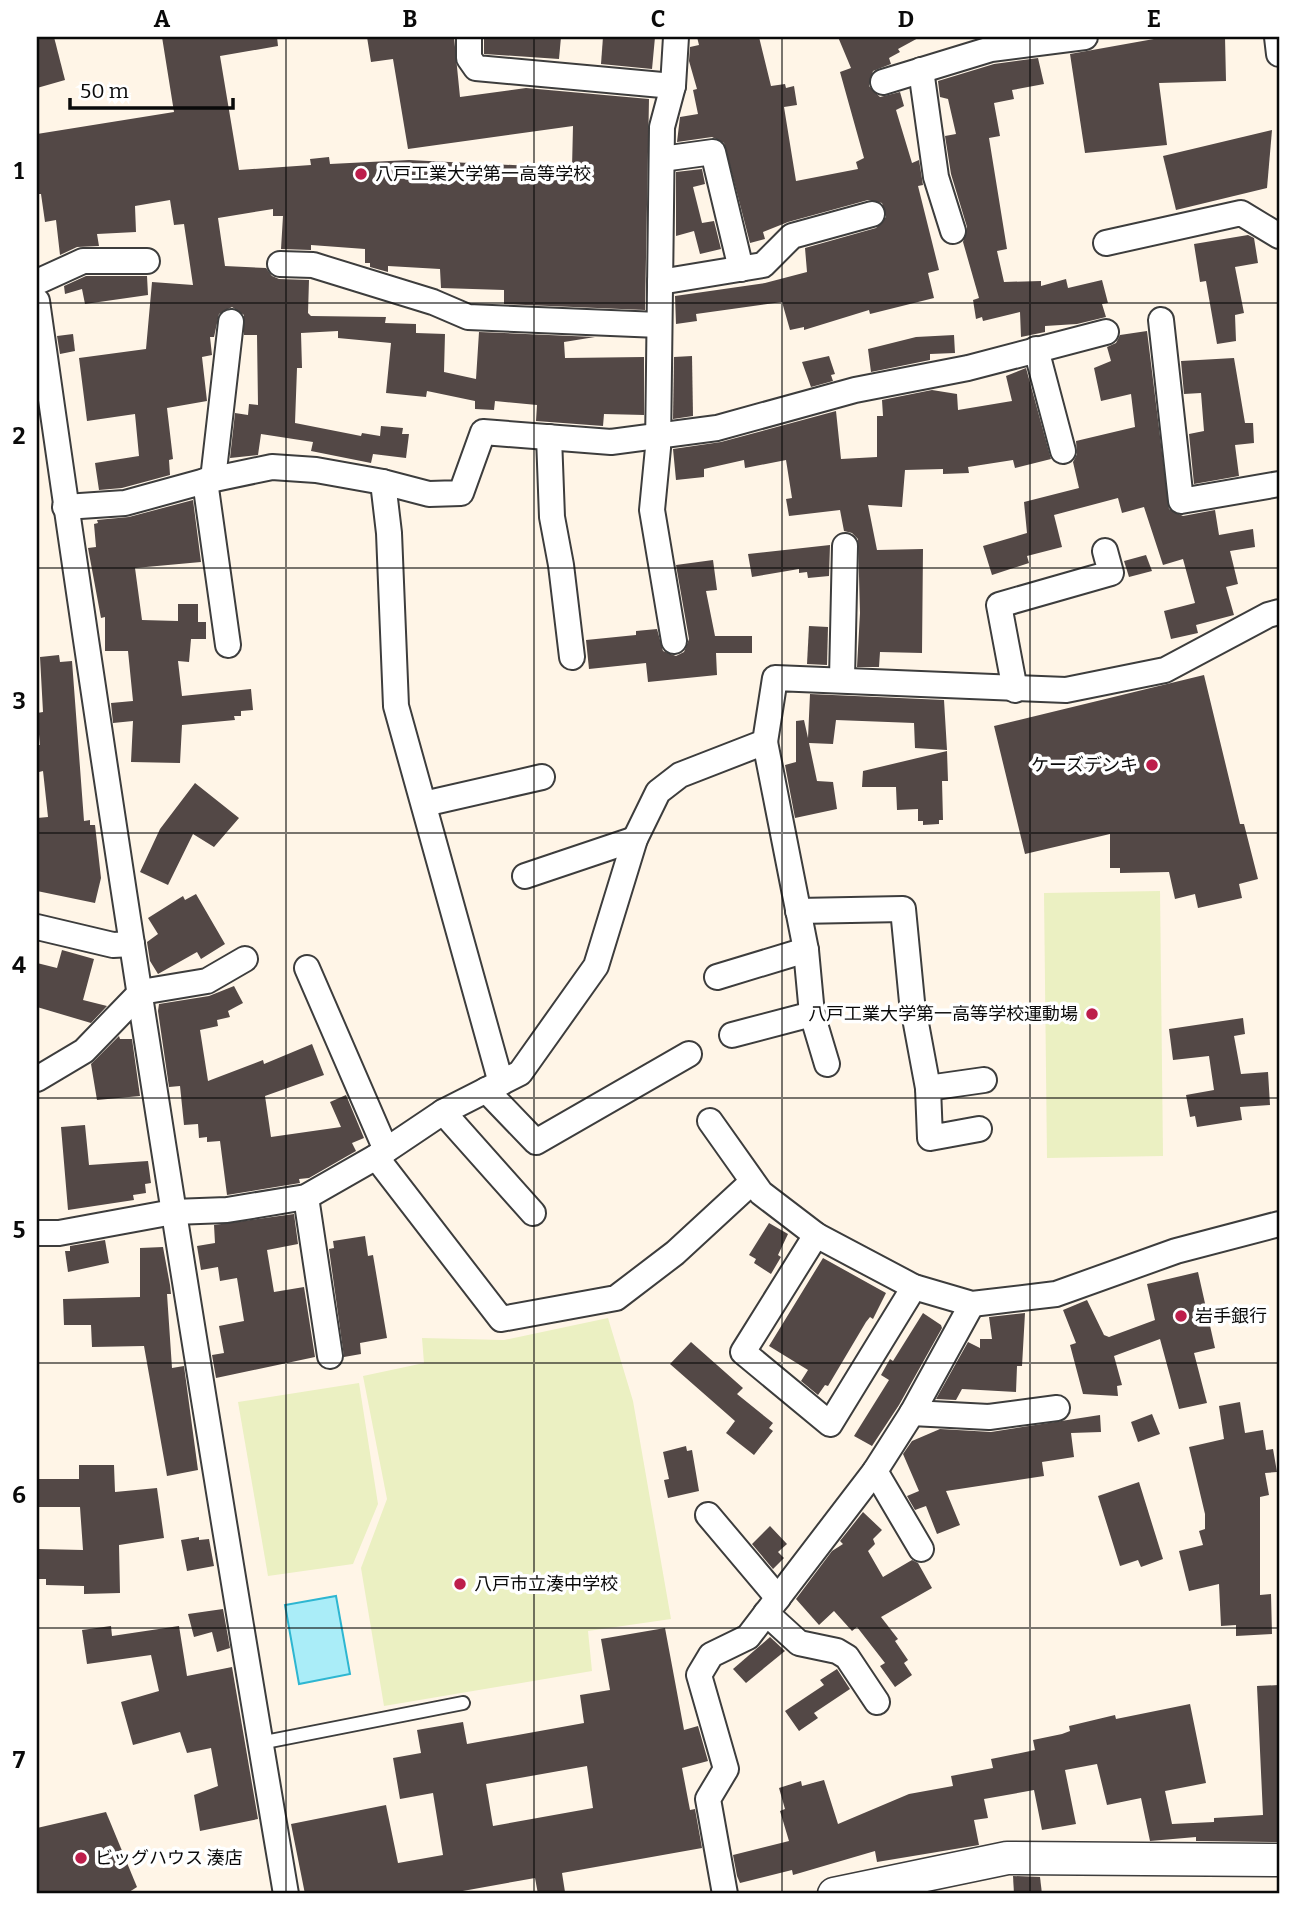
<svg xmlns="http://www.w3.org/2000/svg" width="1316" height="1931" font-family="Bitter,'Noto Sans JP',serif">
<style>
.pitch{fill:#ebf0c2}
.water{fill:#aaedf8;stroke:#2eb6d1;stroke-width:2}
.building{fill:#534846;fill-rule:evenodd}
.lines{fill:none;stroke-linecap:round;stroke-linejoin:round}
.service-casing{stroke:#3d3d3d;stroke-width:16}
.minor-casing{stroke:#3d3d3d;stroke-width:28}
.tertiary-casing{stroke:#3d3d3d;stroke-width:35}
.service{stroke:#fff;stroke-width:12}
.minor{stroke:#fff;stroke-width:24}
.tertiary{stroke:#fff;stroke-width:32}
.grid{fill:none;stroke:#0a0a0a;stroke-width:2;stroke-opacity:0.55}
.poi-dot{fill:#bd1e4b;stroke:#fff;stroke-width:2.5}
.labels{text-anchor:middle;stroke-width:7;stroke-linejoin:round;paint-order:stroke}
.poi-label{font-size:18px;fill:#0a0a0a;stroke:#fff;text-anchor:start}
.neatline{fill:none;stroke:#0a0a0a;stroke-width:2.5}
.grid-label{font-size:23px;text-anchor:middle;font-weight:bold;fill:#0a0a0a}
</style>
<rect width="100%" height="100%" fill="#fff5e7"/>
<g class="pitch">
<path d="M1160 891 1163 1156 1047 1158 1044 893Z"/>
<path d="M608 1318 633 1401 671 1619 588 1631 592 1671 384 1706 361 1568 387 1499 363 1376 424 1363 422 1338 504 1340Z"/>
<path d="M359 1383 378 1504 353 1564 268 1576 238 1402Z"/>
</g>
<path class="water" d="M336 1596 350 1674 299 1684 285 1605Z"/>
<g class="building">
<path d="M37 37H54L65 80 37 88Z"/>
<path d="M162 37H277L278 46 220 56 239 170 311 165 310 159 329 157 330 164 409 160 572 168 573 126 408 149 393 59 371 62 367 37H454L460 97 526 88 649 99 645 310 504 304V290L441 288 440 269 388 266V272L370 267V263H365V249L311 245V250L281 249 283 216H273V209L218 218 225 266 266 268 272 276 279 279 309 280 308 313 311 316 386 317 385 323 416 324V333L445 334 444 372 476 379 479 332 595 337 564 342 565 358 644 357V415L604 414 603 426 563 423 536 421 537 405 495 401 494 410 475 409V401L427 391 426 397 386 393 391 343 338 338V331L301 333 302 368H297L295 423 361 436 362 433 380 436 381 426 403 428 402 434H409L406 458 373 454 371 463 311 451 313 442 261 434 258 455 230 458 235 413 248 415 249 404 258 405 257 335H244V315L232 307 219 314 214 337H210L212 355 202 357 207 401 167 408 173 459 169 460 170 475 122 488 99 490 95 463 139 456 135 414 87 421 79 358 146 349 152 282 193 285 184 224 174 225 170 200 135 206 136 232 97 234 99 246 77 247 60 255 56 220 45 222 41 194H37V134L174 112Z"/>
<path d="M484 37H561L559 59 484 54Z"/>
<path d="M603 37H655L652 69 601 64Z"/>
<path d="M697 37H759L771 86 785 84 786 88 794 86 797 105 784 107 796 181 858 169 856 162 864 158 840 72 851 68 838 37H920L898 49 900 52 889 58 891 64 873 71 869 86 880 97 900 92 904 106 896 110 912 163 919 160 923 185 918 186 939 270 928 273 934 298 870 314 869 310 804 330V327L790 330 782 302 696 314 697 321 676 324 675 296 765 283 807 272 805 248 876 228 886 217 882 203 868 200 788 222 763 232 765 239 750 243 724 143 712 137 677 142 680 117 698 114 693 90 697 89 689 61 690 47 699 45Z"/>
<path d="M1165 37H1225L1226 81 1159 83 1167 145 1085 153 1070 54Z"/>
<path d="M1038 58 1044 84 1012 90 1014 99 994 103 1000 136 989 138 1007 249 997 251 1004 282 1041 281V286L1066 279 1068 288 1102 280 1108 303 1102 304 1106 317 1077 324 1045 326V332L1021 337 1020 312 983 321 982 317 976 319 973 300 979 298 963 242 967 227 951 174 945 136 956 134 948 99 940 97 938 81 994 64Z"/>
<path d="M1272 130 1267 188 1176 210 1163 156Z"/>
<path d="M702 169 705 184 693 187 702 223 714 221 721 249 700 254 694 231 676 236V172Z"/>
<path d="M1248 235 1254 238 1258 263 1235 267 1244 313 1235 315 1236 341 1217 344 1206 281 1200 282 1194 244Z"/>
<path d="M86 276H147L148 295 85 304 82 289 65 294 64 286Z"/>
<path d="M1147 331 1169 509 1183 516 1215 510 1219 535 1253 529 1255 547 1230 551 1238 584 1226 587 1234 615 1196 625 1198 633 1171 639 1164 611 1195 603 1183 559 1163 565 1144 507 1122 513 1118 498 1054 515 1062 547 1027 556 1029 563 992 575 983 546 1027 533 1024 502 1079 488 1073 462 1077 454 1076 441 1135 427 1131 394 1101 401 1094 368 1111 361 1107 347 1116 343 1120 335Z"/>
<path d="M73 334 75 351 60 354 57 336Z"/>
<path d="M954 335 955 353 930 354V360L871 372 868 349 916 337Z"/>
<path d="M692 356 693 416 673 419 674 357Z"/>
<path d="M829 356 835 374 831 375 833 381 811 387 802 362Z"/>
<path d="M1234 358 1245 423H1253L1254 443 1235 445 1239 476 1194 484 1189 434 1204 431 1201 393 1184 394 1181 361Z"/>
<path d="M1026 368 1051 459 1015 468 1013 460 968 467 969 473 943 474V469L905 470 902 507 868 505 877 550 923 549 922 653 880 652 879 667H857L860 613 858 539 852 533 844 531 840 510 789 516 786 499 792 498 786 460 745 468 744 460 704 469V477L676 480 673 449 721 442 836 411 841 459 877 457V416H883L882 400 932 390 957 394 958 410 1012 401 1006 376Z"/>
<path d="M193 500 201 562 135 568 142 620 178 621V604H198V622H206V639H191L189 662 178 661 182 696 251 689 253 710 241 711V716H234L235 720 182 725 180 763 131 762 133 721 113 723 111 703 133 701 128 651H105V617L101 618 88 548 96 547 94 524 98 523 97 520 129 517Z"/>
<path d="M830 545 829 576 808 578 807 572 799 573V569L752 577 748 554Z"/>
<path d="M1146 555 1152 571 1129 577 1124 561Z"/>
<path d="M713 560 717 590 706 591 715 636H752V653H716L717 675 677 679 648 682 646 663 589 669 586 640 636 635V631L657 629 663 651 676 656 684 652 689 639 676 565Z"/>
<path d="M809 626 828 627 827 665 807 664Z"/>
<path d="M59 655 60 662 72 661 84 821 90 820V825H95L101 878 95 903 37 891V818L48 817 43 771 39 772 37 753V745H40L37 713 43 712 40 657Z"/>
<path d="M1204 675 1240 824H1244L1258 879 1239 884 1242 898 1198 908 1195 894 1175 899 1169 872 1120 873V868H1110V834L1025 854 994 726Z"/>
<path d="M810 694 944 700 947 750 915 748 914 723 836 720 833 744 809 743 817 781 833 782 837 809 795 818 785 765 796 762V721L804 720 808 738Z"/>
<path d="M947 751 948 781H942L943 820H939V824L923 825V821H918V809L897 810 896 787H862L863 771Z"/>
<path d="M195 783 239 818 214 847 193 834 168 885 140 872 160 829Z"/>
<path d="M196 894 225 944 201 959 197 952 158 974 150 961 147 942 158 934 148 918 183 896 185 900Z"/>
<path d="M62 950 94 959 83 1000 107 1006 91 1023 37 1007V963L57 968Z"/>
<path d="M234 986 243 1003 228 1011 230 1017 217 1020 218 1026 200 1030 208 1081 263 1060 264 1064 312 1044 324 1075 265 1096 271 1137 341 1127 330 1102 346 1095 364 1138 352 1143 356 1151 309 1178 299 1179 300 1183 227 1195 220 1141 207 1142V1137L199 1138 198 1124 184 1125 180 1086 169 1087 158 1011 159 1004 209 996Z"/>
<path d="M1243 1018 1245 1034 1234 1036 1241 1074 1268 1072 1270 1105 1240 1107 1242 1120 1197 1127 1195 1116 1190 1117 1186 1095 1214 1090 1209 1056 1173 1060 1169 1029Z"/>
<path d="M119 1036 120 1039H132L140 1096 97 1100 91 1064Z"/>
<path d="M85 1125 89 1165 148 1161 151 1183 145 1184 146 1193 133 1195 134 1200 68 1210 61 1127Z"/>
<path d="M294 1214 298 1244 267 1250 274 1292 304 1287 315 1357 216 1378 212 1355 224 1353 219 1326 244 1321 237 1278 220 1281 218 1267 201 1270 197 1246 215 1243 214 1225Z"/>
<path d="M769 1223 788 1234 778 1255 781 1257 771 1274 754 1263 756 1259 749 1255Z"/>
<path d="M365 1236 368 1256 373 1255 387 1338 360 1343 361 1354 344 1357 329 1249 334 1248 333 1241Z"/>
<path d="M105 1240 109 1263 68 1272 65 1251H70V1246Z"/>
<path d="M163 1247 170 1285 171 1294H167L172 1368 184 1366 198 1470 167 1476 144 1346 92 1347 91 1325H64L63 1299 140 1297V1248Z"/>
<path d="M823 1258 886 1293 873 1319 870 1317 866 1322 828 1386 825 1385 818 1395 801 1381 808 1370 769 1346Z"/>
<path d="M1198 1272 1215 1348 1194 1353 1207 1403 1179 1409 1160 1339 1114 1356 1122 1385 1117 1386 1118 1396 1083 1394 1070 1345 1076 1343 1063 1310 1087 1300 1104 1335 1109 1337 1155 1320 1147 1284Z"/>
<path d="M923 1313 941 1325 942 1328 899 1405 872 1446 854 1436 889 1380 881 1375 890 1359 893 1361Z"/>
<path d="M1025 1313 1022 1366H1017L1016 1392 962 1389 956 1400 936 1399 968 1342 980 1348V1339H992L989 1317Z"/>
<path d="M691 1342 743 1388 737 1394 773 1423 769 1428 773 1431 754 1455 726 1433 735 1421 670 1364Z"/>
<path d="M1240 1402 1245 1433 1263 1430 1266 1450 1273 1449 1277 1472 1265 1473 1269 1495 1260 1497V1595L1271 1594 1272 1634 1236 1636V1625L1221 1626 1219 1584 1189 1591 1179 1551 1203 1545 1199 1531 1205 1529V1514L1189 1447 1224 1439 1219 1406Z"/>
<path d="M1152 1414 1160 1434 1138 1442 1131 1422Z"/>
<path d="M1100 1415 1101 1432 1071 1433 1074 1457 1042 1462 1044 1476 946 1491 960 1525 937 1534 926 1506 915 1510 907 1496 919 1491 903 1454 912 1441 940 1429 991 1432Z"/>
<path d="M686 1446 687 1451 692 1450 699 1491 668 1498 664 1480 669 1479 663 1452Z"/>
<path d="M79 1465H114L115 1492 157 1488 164 1538 119 1545 120 1593 84 1594V1586L46 1585V1579H37V1549L83 1550 80 1507H37V1479H79Z"/>
<path d="M1139 1482 1163 1559 1141 1567 1138 1560 1120 1566 1098 1496Z"/>
<path d="M863 1512 882 1530 873 1539 875 1544 868 1551 883 1577 912 1560 918 1563 932 1588 881 1617 898 1639 895 1641 908 1660 904 1663 912 1675 895 1687 880 1666 885 1663 857 1627 852 1631 834 1611 819 1625 796 1599 832 1551 843 1544 840 1541Z"/>
<path d="M770 1526 787 1544 778 1552 784 1558 773 1569 752 1544Z"/>
<path d="M199 1537V1540L209 1539 214 1566 187 1571 181 1540Z"/>
<path d="M223 1609 230 1648 217 1652 212 1632 194 1637 188 1614Z"/>
<path d="M111 1626 112 1636 179 1626 187 1676 232 1667 258 1819 200 1831 194 1795 218 1786 211 1748 187 1753 180 1732 133 1745 121 1702 159 1691 151 1655 87 1664 82 1630Z"/>
<path d="M665 1628 684 1730 698 1726 708 1761 682 1768 690 1810 695 1809 702 1848 562 1873 565 1892 552 1894H538L535 1878 446 1894H305L291 1824 386 1805 398 1863 443 1855 433 1793 400 1799 393 1758 421 1753 417 1730 463 1722 467 1744 584 1723 580 1695 610 1690 601 1639ZM587 1766 593 1808 493 1826 486 1784Z"/>
<path d="M770 1637 785 1651 746 1683 733 1669Z"/>
<path d="M837 1669 850 1689 814 1713 818 1718 799 1731 785 1711 824 1685 820 1680Z"/>
<path d="M1279 1685V1842L1196 1841V1837L1150 1841 1141 1798 1107 1805 1097 1764 1065 1770 1076 1824 1042 1830 1034 1790 984 1799 988 1818 974 1820 979 1845 877 1862 875 1851 793 1875 792 1870 740 1883 737 1876 733 1855 789 1841 780 1811 785 1809 779 1788 801 1781 802 1786 824 1780 838 1824 909 1794 953 1786 951 1776 993 1768 991 1759 1035 1750 1033 1740 1062 1734 1070 1731 1069 1726 1115 1715 1116 1719 1190 1704 1206 1783 1165 1791 1172 1824 1214 1822V1818L1263 1815 1257 1686Z"/>
<path d="M106 1812 137 1887 126 1894H37V1828Z"/>
<path d="M1013 1876 1040 1877 1042 1894H1014Z"/>
</g>
<g class="lines">
<defs>
<path id="service" d="M260 1743 463 1703"/>
<g id="minor">
<path d="M469 37V58L476 68 673 86"/>
<path d="M1277 37 1279 54"/>
<path d="M921 70 936 177 953 231"/>
<path d="M883 82 991 49 1085 37"/>
<path d="M662 159 713 152 741 269"/>
<path d="M1106 243 1241 213 1279 236"/>
<path d="M280 264 313 265 433 302 468 317 659 325"/>
<path d="M37 282 83 261H147"/>
<path d="M660 282 763 265 792 236 872 214"/>
<path d="M37 301C112 833 196 1364 286 1894"/>
<path d="M1161 320 1181 501 1279 484"/>
<path d="M1036 349 1063 451"/>
<path d="M549 437 552 517 561 565 572 657"/>
<path d="M213 479 231 322"/>
<path d="M205 481 228 645"/>
<path d="M383 482 389 533 396 706 501 1083"/>
<path d="M65 507 125 503 205 481 272 467 316 470 383 482 429 494 461 493 483 432 611 442 717 428 855 390 968 368 1106 332"/>
<path d="M674 641 652 510 658 448 662 127 673 86 676 37"/>
<path d="M842 678 845 546"/>
<path d="M1015 690 999 605 1111 573 1105 551"/>
<path d="M765 742 806 950 812 1014 827 1064"/>
<path d="M424 804 542 777"/>
<path d="M525 876 635 839"/>
<path d="M798 911 903 909 912 1002 928 1088 930 1138 979 1129"/>
<path d="M37 927 113 945 132 944"/>
<path d="M307 968 386 1150"/>
<path d="M717 977 806 950"/>
<path d="M732 1035 812 1014"/>
<path d="M37 1079 84 1051 141 992 207 981 245 959"/>
<path d="M928 1088 984 1080"/>
<path d="M486 1090 536 1142 689 1054"/>
<path d="M443 1112 533 1213"/>
<path d="M710 1121 761 1193 816 1235 914 1287 972 1304 1056 1294 1176 1251 1279 1224"/>
<path d="M376 1157 501 1319 616 1298 675 1253 752 1182"/>
<path d="M306 1197 330 1356"/>
<path d="M37 1233H59L173 1212 227 1210 306 1197 376 1157 443 1112 520 1073 596 966 635 839 658 792 680 775 765 742 775 678 1066 690 1165 670 1268 615 1279 612"/>
<path d="M816 1235 743 1352 830 1424 914 1287"/>
<path d="M912 1413 989 1417 1057 1408"/>
<path d="M875 1471 921 1549"/>
<path d="M708 1515 778 1598"/>
<path d="M766 1613 799 1643 837 1651 847 1657 877 1702"/>
<path d="M725 1894 708 1799 726 1769 699 1675 711 1655 748 1637 875 1471 912 1413 972 1304"/>
</g>
<path id="tertiary" d="M834 1894 1007 1858 1279 1860"/>
</defs>
<use href="#service" class="service-casing"/>
<use href="#minor" class="minor-casing"/>
<use href="#tertiary" class="tertiary-casing"/>
<use href="#service" class="service"/>
<use href="#minor" class="minor"/>
<use href="#tertiary" class="tertiary"/>
</g>
<path class="grid" d="M286 37V1894M534 37V1894M782 37V1894M1030 37V1894M37 303H1279M37 568H1279M37 833H1279M37 1098H1279M37 1363H1279M37 1628H1279"/>
<g class="poi-dot">
<circle cx="361" cy="174" r="7"/>
<circle cx="1152" cy="765" r="7"/>
<circle cx="1092" cy="1014" r="7"/>
<circle cx="1181" cy="1316" r="7"/>
<circle cx="460" cy="1584" r="7"/>
<circle cx="81" cy="1858" r="7"/>
</g>
<g class="labels">
<g class="poi-label">
<text x="375" y="180">八戸工業大学第一高等学校</text>
<text x="1138" y="771" text-anchor="end">ケーズデンキ</text>
<text x="1078" y="1020" text-anchor="end">八戸工業大学第一高等学校運動場</text>
<text x="1195" y="1322">岩手銀行</text>
<text x="474" y="1590">八戸市立湊中学校</text>
<text x="95" y="1864">ビッグハウス 湊店</text>
</g>
</g>
<rect width="1316" height="1931" fill="none" stroke="#ffffff" stroke-width="77"/>
<path d="M70 98v10h163v-10" fill="none" stroke="#0a0a0a" stroke-width="3.5"/>
<text x="80" y="98" font-size="21" fill="#0a0a0a" stroke="#ffffff" stroke-width="5" paint-order="stroke">50 m</text>
<rect x="38" y="38" width="1240" height="1854" class="neatline"/>
<g class="grid-label">
<text x="162" y="27">A</text>
<text x="410" y="27">B</text>
<text x="658" y="27">C</text>
<text x="906" y="27">D</text>
<text x="1154" y="27">E</text>
<text x="19" y="179">1</text>
<text x="19" y="444">2</text>
<text x="19" y="709">3</text>
<text x="19" y="973">4</text>
<text x="19" y="1238">5</text>
<text x="19" y="1503">6</text>
<text x="19" y="1768">7</text>
</g>
</svg>
